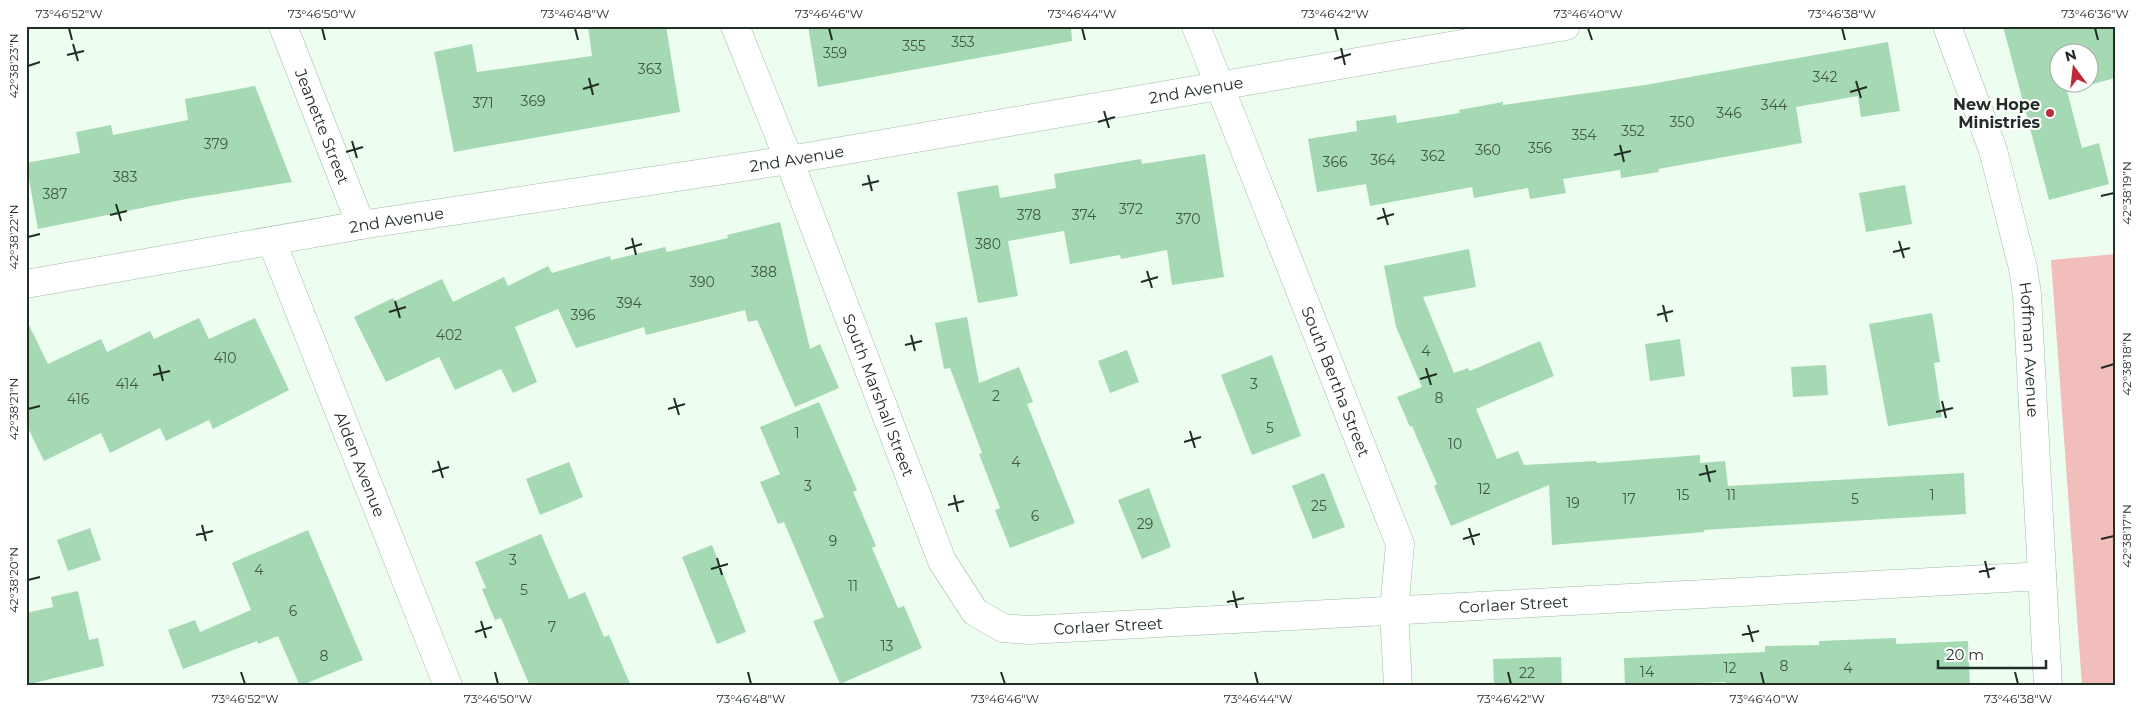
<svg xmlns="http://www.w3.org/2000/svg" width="2141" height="712" font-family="Montserrat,sans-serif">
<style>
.green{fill:#f2bebb}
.building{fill:#a4d9b3;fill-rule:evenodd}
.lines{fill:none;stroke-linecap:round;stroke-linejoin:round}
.minor-casing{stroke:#a0baa6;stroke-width:29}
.tertiary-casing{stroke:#a0baa6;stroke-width:29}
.minor{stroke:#fff;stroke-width:28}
.tertiary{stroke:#fff;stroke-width:28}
.ticks{fill:none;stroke:#222d25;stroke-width:2}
.poi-dot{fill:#bc2c38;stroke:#fff;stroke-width:2}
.labels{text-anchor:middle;stroke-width:4;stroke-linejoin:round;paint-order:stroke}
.number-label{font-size:14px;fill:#425848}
.street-label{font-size:16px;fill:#222d25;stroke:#fff}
.poi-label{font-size:16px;font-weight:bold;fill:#222d25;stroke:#fff;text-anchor:end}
.neatline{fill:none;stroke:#222d25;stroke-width:2}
.ticks-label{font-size:12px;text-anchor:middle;fill:#222d25}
</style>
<rect width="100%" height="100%" fill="#edfef1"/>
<path class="green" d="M2115 254V686H2082L2051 260Z"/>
<g class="building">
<path d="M588 26H666L680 112 454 152 434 52 472 44 477 72 592 56Z"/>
<path d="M808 26H1071L1072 41 818 87Z"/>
<path d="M2003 26H2115V78L2067 91 2082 148 2099 143 2109 184 2049 200ZM2058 52H2088V82H2058Z"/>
<path d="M1888 42 1900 111 1861 117 1858 96 1796 107 1802 143 1658 169 1659 172 1621 178 1620 170 1563 179 1566 193 1530 199 1528 188 1474 198 1472 187 1370 206 1366 184 1317 192 1308 139 1357 131 1356 121 1396 115 1397 123 1460 113 1459 110 1503 102V105L1645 85Z"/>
<path d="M255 86 292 182 186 199 38 229 26 163 80 153 76 132 111 125 113 135 188 120 185 99Z"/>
<path d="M1205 154 1224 277 1172 285 1167 250 1121 259 1120 255 1070 264 1064 231 1008 241 1018 296 978 303 957 192 998 185 1000 198 1056 188 1054 174 1141 159 1142 164Z"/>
<path d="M1905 185 1912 224 1866 232 1859 193Z"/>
<path d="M780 222 810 349 820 344 839 388 795 407 757 320 748 322 745 310 646 335 644 327 576 348 558 309 515 327 537 382 513 393 501 369 455 390 439 357 386 382 354 317 393 298 395 301 442 279 453 302 504 277 508 286 548 266 552 273 610 256 611 260 665 247 667 252 728 238 727 235Z"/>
<path d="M1469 249 1476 287 1423 297 1454 373 1468 368 1470 371 1540 341 1554 376 1476 409 1497 459 1518 451 1524 465 1596 461 1597 463 1700 455V463L1725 461 1728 486 1964 473 1966 514 1704 530V532L1552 545 1549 485 1451 526 1434 486 1437 484 1412 426 1410 427 1397 397 1422 387 1396 327 1384 266Z"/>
<path d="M1932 313 1940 362 1934 363 1942 417 1888 426 1869 324Z"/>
<path d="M967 317 979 383 1019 367 1033 402 1027 404 1075 523 1010 548 995 510 1000 508 979 454 982 453 950 368 944 369 935 323Z"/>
<path d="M199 318 209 339 255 318 289 390 213 429 209 420 166 441 160 428 110 453 101 433 44 461 26 424V319L48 364 101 339 107 352 150 331 154 339Z"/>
<path d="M1680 339 1685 376 1650 381 1645 344Z"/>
<path d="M1127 350 1139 382 1110 393 1098 361Z"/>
<path d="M1272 355 1301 436 1252 455 1221 375Z"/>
<path d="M1826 365 1828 395 1793 397 1791 367Z"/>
<path d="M819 402 857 490 853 492 876 546 872 548 898 608 904 606 922 648 840 684 813 621 824 617 784 522 778 524 760 482 780 474 760 427Z"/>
<path d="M569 462 583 497 540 515 526 479Z"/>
<path d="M1324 473 1345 527 1313 539 1292 486Z"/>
<path d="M1149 488 1171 547 1142 559 1118 500Z"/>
<path d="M90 528 101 560 68 571 57 540Z"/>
<path d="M308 530 363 660 300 686 278 636 258 644 257 641 183 669 168 630 195 620 200 632 251 610 232 563Z"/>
<path d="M541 534 569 599 585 592 604 637 609 635 631 686H530L501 618 495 620 482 589 486 588 475 562Z"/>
<path d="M712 545 746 632 717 644 682 557Z"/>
<path d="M78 591 89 640 98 638 104 666 26 685V613L53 607 51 597Z"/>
<path d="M1896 638V644L1968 641 1970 686H1726V682L1670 684V686H1625L1624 658 1765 652V646L1819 645V641Z"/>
<path d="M1561 657 1562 686H1494L1493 659Z"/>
</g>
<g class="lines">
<defs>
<g id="minor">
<path id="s1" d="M283 26 361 225"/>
<path id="s2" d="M735 26 789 160 942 561 975 612 1003 628 1028 630 2042 576"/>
<path id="s3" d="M1196 26 1400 544 1394 611 1398 686"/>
<path id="s4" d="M272 242 448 686"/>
</g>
<g id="tertiary">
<path id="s5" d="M1947 26 1993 150 2023 268 2027 294 2048 686"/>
<path id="s6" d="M26 284 361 225 789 160 1566 26"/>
</g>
</defs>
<use href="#minor" class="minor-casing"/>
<use href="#tertiary" class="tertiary-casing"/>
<use href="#minor" class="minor"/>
<use href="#tertiary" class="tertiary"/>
</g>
<path class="ticks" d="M69 28 72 40M322 28 325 40M575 28 578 40M829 28 832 40M1082 28 1085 40M1335 28 1338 40M1588 28 1592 40M1842 28 1845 40M2095 28 2098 40M73 44 78 61M1341 48 1345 65M67 55 84 51M1334 59 1351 54M28 66 40 62M589 78 593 95M1856 81 1861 98M583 89 599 84M1850 92 1867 87M1104 111 1109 128M1098 122 1115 117M352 141 357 158M1620 145 1624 162M346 152 363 147M1614 155 1631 151M868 175 872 191M862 185 879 181M2101 196 2114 193M116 204 121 221M1383 208 1388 225M110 215 127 211M1377 219 1394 214M28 237 40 234M632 238 636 255M1899 241 1904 258M625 249 642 244M1893 252 1910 248M1147 271 1152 288M1141 282 1158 277M395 301 400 318M1663 305 1667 322M389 312 406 307M1657 315 1673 311M911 335 915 351M905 345 922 341M159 365 163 381M1426 368 1431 385M2101 368 2114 364M153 375 170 371M1420 379 1437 374M674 398 679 415M1942 401 1946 418M28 409 40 406M668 409 685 404M1936 412 1953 408M1190 431 1195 448M1184 442 1201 437M438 461 443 478M1706 465 1710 482M432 472 449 467M1699 475 1716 471M954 495 958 512M948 505 964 501M202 525 206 541M1469 528 1474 545M196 535 213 531M1463 539 1480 534M2101 539 2114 536M717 558 722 575M1985 561 1989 578M711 569 728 564M1979 572 1995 568M28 580 40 577M1233 591 1237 608M1227 602 1244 598M481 621 486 638M1748 625 1753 642M475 632 492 627M1742 635 1759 631M241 672 245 684M495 672 498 684M748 672 751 684M1001 672 1005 684M1255 672 1258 684M1508 672 1511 684M1761 672 1764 684M2015 672 2018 684"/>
<circle class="poi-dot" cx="2050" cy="113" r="5"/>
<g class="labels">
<g class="number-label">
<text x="963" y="47">353</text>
<text x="914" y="51">355</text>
<text x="835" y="58">359</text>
<text x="650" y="74">363</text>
<text x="1825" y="82">342</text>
<text x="533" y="106">369</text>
<text x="483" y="108">371</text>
<text x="1774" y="110">344</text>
<text x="1729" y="118">346</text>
<text x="1682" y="127">350</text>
<text x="1633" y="136">352</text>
<text x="1584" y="140">354</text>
<text x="216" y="149">379</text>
<text x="1540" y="153">356</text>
<text x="1488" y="155">360</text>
<text x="1433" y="161">362</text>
<text x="1383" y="165">364</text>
<text x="1335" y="167">366</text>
<text x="125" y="182">383</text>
<text x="55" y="199">387</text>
<text x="1131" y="214">372</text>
<text x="1029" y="220">378</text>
<text x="1084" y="220">374</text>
<text x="1188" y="224">370</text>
<text x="988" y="249">380</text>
<text x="764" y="277">388</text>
<text x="702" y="287">390</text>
<text x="629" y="308">394</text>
<text x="583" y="320">396</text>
<text x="449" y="340">402</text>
<text x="1426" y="356">4</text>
<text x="225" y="363">410</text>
<text x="127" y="389">414</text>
<text x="1254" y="389">3</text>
<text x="996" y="401">2</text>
<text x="1439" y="403">8</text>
<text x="78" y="404">416</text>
<text x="1270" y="433">5</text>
<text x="797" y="438">1</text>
<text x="1455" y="449">10</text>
<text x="1016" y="467">4</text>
<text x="808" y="491">3</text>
<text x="1484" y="494">12</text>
<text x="1683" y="500">15</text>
<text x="1731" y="500">11</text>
<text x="1932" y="500">1</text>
<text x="1629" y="504">17</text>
<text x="1855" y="504">5</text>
<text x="1573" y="508">19</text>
<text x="1319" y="511">25</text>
<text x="1035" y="521">6</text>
<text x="1145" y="529">29</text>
<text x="833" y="546">9</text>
<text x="513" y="565">3</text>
<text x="259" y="575">4</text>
<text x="853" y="591">11</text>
<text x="524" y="595">5</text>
<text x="293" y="616">6</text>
<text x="552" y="632">7</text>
<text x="887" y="651">13</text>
<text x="324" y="661">8</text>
<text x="1784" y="671">8</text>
<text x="1730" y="673">12</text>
<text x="1848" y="673">4</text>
<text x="1647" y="677">14</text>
<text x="1527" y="678">22</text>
</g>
<g class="street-label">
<text dy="6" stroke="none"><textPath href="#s6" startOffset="1186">2nd Avenue</textPath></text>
<text dy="6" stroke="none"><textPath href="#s1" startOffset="108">Jeanette Street</textPath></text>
<text dy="6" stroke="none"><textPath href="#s6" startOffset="781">2nd Avenue</textPath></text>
<text dy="6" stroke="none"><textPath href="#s6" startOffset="376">2nd Avenue</textPath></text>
<text dy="6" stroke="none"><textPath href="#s5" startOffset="336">Hoffman Avenue</textPath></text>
<text dy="6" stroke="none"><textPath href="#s3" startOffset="382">South Bertha Street</textPath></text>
<text dy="6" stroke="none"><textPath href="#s2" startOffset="396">South Marshall Street</textPath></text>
<text dy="6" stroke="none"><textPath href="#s4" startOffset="239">Alden Avenue</textPath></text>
<text dy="6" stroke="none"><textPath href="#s2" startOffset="1178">Corlaer Street</textPath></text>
<text dy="6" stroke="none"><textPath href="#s2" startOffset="772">Corlaer Street</textPath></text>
</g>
<g class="poi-label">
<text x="2040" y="110">New Hope<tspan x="2040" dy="18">Ministries</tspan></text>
</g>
</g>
<rect width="2141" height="712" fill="none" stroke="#ffffff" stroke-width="55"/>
<g transform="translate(2074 68) rotate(345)"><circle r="24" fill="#ffffff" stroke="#a7aba8"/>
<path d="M0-4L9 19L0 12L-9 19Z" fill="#bc2c38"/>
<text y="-8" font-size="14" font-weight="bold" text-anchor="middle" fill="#222d25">N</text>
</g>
<path d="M1938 660v8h108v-8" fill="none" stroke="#222d25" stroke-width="2.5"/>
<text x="1946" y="660" font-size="15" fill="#222d25" stroke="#ffffff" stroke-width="4" paint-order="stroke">20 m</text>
<rect x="28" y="28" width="2086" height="656" class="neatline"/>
<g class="ticks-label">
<text x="69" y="18">73°46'52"W</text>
<text x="322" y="18">73°46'50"W</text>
<text x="575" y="18">73°46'48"W</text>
<text x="829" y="18">73°46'46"W</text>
<text x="1082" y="18">73°46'44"W</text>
<text x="1335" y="18">73°46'42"W</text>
<text x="1588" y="18">73°46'40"W</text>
<text x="1842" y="18">73°46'38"W</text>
<text x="2095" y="18">73°46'36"W</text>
<text transform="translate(14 66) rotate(-90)" y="4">42°38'23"N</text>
<text transform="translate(2127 193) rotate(-90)" y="4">42°38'19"N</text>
<text transform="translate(14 237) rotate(-90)" y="4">42°38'22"N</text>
<text transform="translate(2127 364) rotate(-90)" y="4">42°38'18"N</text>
<text transform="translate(14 409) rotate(-90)" y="4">42°38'21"N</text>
<text transform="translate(2127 536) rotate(-90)" y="4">42°38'17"N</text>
<text transform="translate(14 580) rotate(-90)" y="4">42°38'20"N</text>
<text x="245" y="703">73°46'52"W</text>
<text x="498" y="703">73°46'50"W</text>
<text x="751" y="703">73°46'48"W</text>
<text x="1005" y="703">73°46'46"W</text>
<text x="1258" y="703">73°46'44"W</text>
<text x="1511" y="703">73°46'42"W</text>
<text x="1764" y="703">73°46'40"W</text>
<text x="2018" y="703">73°46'38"W</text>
</g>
</svg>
